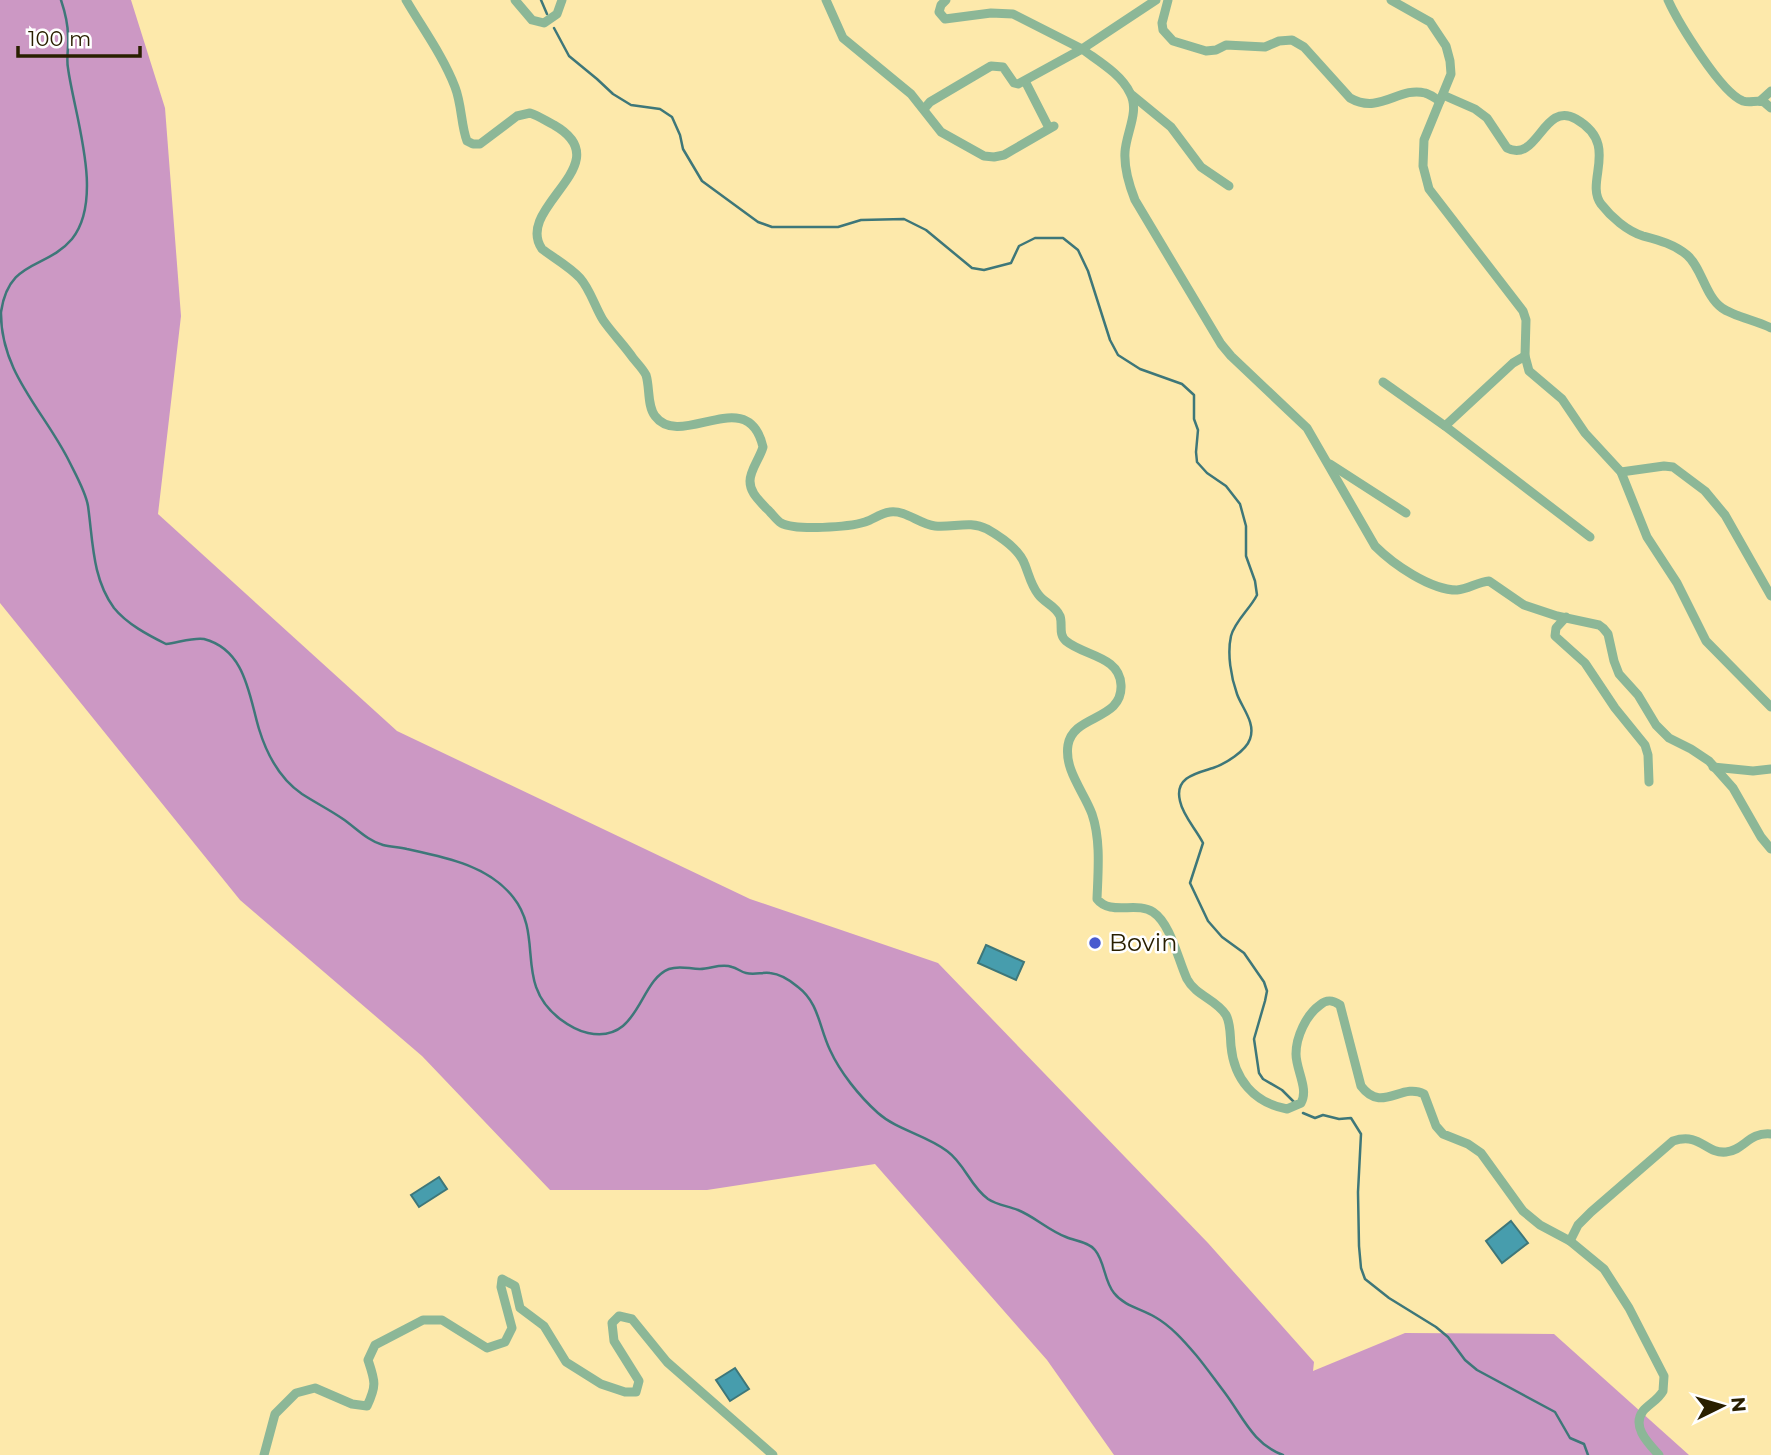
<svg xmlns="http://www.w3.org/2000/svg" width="1771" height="1455" font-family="Montserrat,sans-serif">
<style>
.forest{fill:#cc98c4}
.water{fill:#479dad;stroke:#3e7779;stroke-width:2}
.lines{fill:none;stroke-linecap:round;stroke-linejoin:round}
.stream{stroke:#3e7779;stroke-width:2.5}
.minor{stroke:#8cb797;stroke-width:9}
.poi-dot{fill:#485acf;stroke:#fff;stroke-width:2.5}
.labels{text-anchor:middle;stroke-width:5;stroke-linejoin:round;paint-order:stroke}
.poi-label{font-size:24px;fill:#291f00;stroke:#fff;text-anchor:start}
</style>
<rect width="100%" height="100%" fill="#fde9ab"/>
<path class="forest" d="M0 0H131L165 108 181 316 158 514 397 731 750 899 938 963 1208 1243 1314 1362 1313 1371 1405 1333 1554 1334 1689 1455H1114L1047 1360 875 1164 707 1190H550L422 1056 240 900 0 603Z"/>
<g class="water">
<path d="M986 945 1024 962 1016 980 978 963Z"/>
<path d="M439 1177 447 1189 419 1207 411 1195Z"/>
<path d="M1511 1221 1528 1243 1502 1263 1486 1241Z"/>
<path d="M735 1368 749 1389 730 1401 716 1380Z"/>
</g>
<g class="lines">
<g class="stream">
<path d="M61 0C65 12 68 24 68 36 69 47 66 58 68 68 74 114 105 198 72 239 46 270 9 258 1 312 0 373 46 413 70 463 76 475 86 493 88 506 93 541 92 578 114 608 127 624 148 635 166 644 177 643 194 637 204 639 246 650 249 696 259 729 267 755 280 779 302 794 316 803 330 810 343 819 356 828 368 841 383 845 391 847 399 847 407 849 444 857 488 865 513 897 545 937 513 983 560 1019 568 1025 578 1031 588 1033 640 1044 638 981 669 969 680 965 689 969 700 969 711 969 721 963 732 967 737 968 741 972 746 973 755 975 762 972 770 973 780 974 791 981 798 987 819 1003 819 1027 830 1050 840 1072 859 1096 878 1113 897 1130 926 1135 947 1151 965 1164 970 1186 988 1199 997 1205 1008 1206 1018 1210 1035 1217 1048 1230 1066 1237 1075 1241 1089 1242 1095 1250 1105 1262 1104 1281 1114 1293 1124 1306 1142 1309 1155 1317 1171 1326 1184 1341 1196 1355 1206 1367 1215 1380 1225 1393 1243 1417 1253 1444 1283 1455"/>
<path d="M541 0 547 14"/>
<path d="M554 28 569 56 597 79 613 94 631 105 660 109 672 117 680 135 683 149 702 181 758 222 772 227H838L861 220 904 219 926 230 972 268 984 270 1011 263 1019 246 1035 238H1063L1078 250 1088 271 1110 340 1118 355 1140 369 1182 384 1194 395V419L1198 430 1196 452 1197 462 1207 473 1226 486 1240 504 1246 526V556L1255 581 1257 595C1250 609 1235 621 1231 636 1227 654 1231 677 1237 694 1242 708 1256 723 1250 739 1246 751 1225 764 1213 768 1197 773 1174 777 1180 801 1183 816 1196 829 1203 843L1190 883 1208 921 1222 937 1244 953 1264 982 1267 991 1265 1001 1254 1039 1259 1073 1263 1079 1282 1090 1296 1104"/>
<path d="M1303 1113 1315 1118 1323 1115 1339 1119 1351 1118 1361 1134 1358 1192 1359 1246 1361 1268 1365 1279 1389 1298 1436 1327 1448 1337 1465 1360 1477 1370 1555 1412 1570 1438 1584 1444 1588 1455"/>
</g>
<g class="minor">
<path d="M406 0C423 29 443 56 455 87 462 105 461 126 467 141L473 144H480L517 116 530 113C539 116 546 121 554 125 622 164 513 207 542 249 554 258 570 267 580 278 590 289 595 307 603 320 612 333 624 345 633 358 637 363 643 369 646 375 650 387 647 406 655 416 681 451 748 382 763 447 760 458 750 470 750 481 750 493 759 500 766 508 771 512 776 520 781 523 796 531 849 527 865 522 874 519 881 513 890 512 906 510 919 524 935 526 953 528 970 520 987 529 1001 537 1020 550 1025 565 1029 575 1031 585 1038 594 1044 603 1055 605 1060 616 1063 625 1058 634 1066 641 1084 656 1120 656 1121 685 1123 721 1073 714 1068 745 1064 770 1084 792 1092 814 1101 840 1098 872 1097 899 1110 916 1137 901 1153 912 1171 924 1178 960 1187 979 1196 996 1216 999 1226 1015 1231 1024 1230 1036 1231 1046 1234 1079 1254 1103 1287 1109L1301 1103C1309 1089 1296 1070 1296 1054 1296 1037 1306 1015 1320 1005 1327 999 1333 1000 1340 1005L1361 1086C1382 1114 1401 1082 1424 1094L1436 1126 1443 1134 1468 1144 1481 1153 1523 1211 1540 1225 1570 1241 1604 1269 1629 1308 1664 1376 1663 1391C1658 1400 1649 1404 1643 1411 1631 1427 1649 1444 1659 1455"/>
<path d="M515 0 532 20 544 23 557 14 562 0"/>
<path d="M826 0 843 38 911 94 941 132 984 156 994 157 1004 155 1054 126"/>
<path d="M946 0 941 5 939 12 945 19 991 13 1013 14 1082 49 1156 0"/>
<path d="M1168 0 1162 23 1163 30 1173 41 1206 51 1216 50 1226 45 1265 47 1279 41 1292 40 1304 47 1350 98C1380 115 1399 86 1425 93 1430 94 1436 99 1440 101"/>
<path d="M1391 0 1430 22 1446 46 1450 61 1451 74 1424 140 1423 166 1429 189 1523 311 1526 320 1525 356 1529 371 1562 399 1585 433 1621 472 1647 537 1677 583 1706 641 1771 707"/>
<path d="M1668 0C1678 22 1721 93 1743 101 1750 103 1757 100 1764 102L1771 108"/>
<path d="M1025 81 1049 128"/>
<path d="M1132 95 1171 127 1201 167 1229 186"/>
<path d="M1443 95 1475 109 1487 118 1507 148C1538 164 1543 100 1576 119 1621 145 1584 181 1601 204 1611 217 1627 231 1643 236 1658 240 1674 244 1687 255 1702 268 1705 296 1722 308 1733 316 1757 321 1771 328"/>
<path d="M1760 101 1771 91"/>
<path d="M924 109 930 102 991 66 1003 67 1014 83 1018 84 1082 49C1098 61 1121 74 1130 93 1140 111 1126 133 1125 152 1124 168 1129 185 1135 200L1221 344 1231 356 1307 428 1375 546C1393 564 1430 590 1457 590 1468 589 1478 582 1489 581L1524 605 1557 616 1599 625 1603 628 1608 634 1614 661 1619 674 1638 695 1656 725 1669 738 1691 749 1709 761 1733 788 1761 837 1771 849"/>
<path d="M1383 382 1445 426 1590 537"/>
<path d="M1445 426 1513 363 1525 356"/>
<path d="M1330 464 1406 513"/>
<path d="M1621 472 1664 466 1673 467 1705 491 1725 515 1771 596"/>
<path d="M1566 617 1556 628 1555 636 1585 663 1615 708 1645 745 1648 755 1649 782"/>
<path d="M1713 767 1753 771 1771 769"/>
<path d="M1570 1241 1578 1225 1591 1212 1673 1141C1701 1132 1705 1154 1726 1152 1745 1150 1748 1132 1771 1134"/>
<path d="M264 1455 275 1414 296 1393 315 1388 352 1404 367 1406C377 1385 375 1381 368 1360L375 1345 423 1320H442L487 1348 505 1342 512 1328 501 1287 502 1279 515 1286 520 1308 544 1326 566 1362 601 1384 625 1392H636L639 1381 614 1341 612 1323 619 1316 632 1319 667 1362 773 1455"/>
</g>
</g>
<circle class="poi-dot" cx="1095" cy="943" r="7"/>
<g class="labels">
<g class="poi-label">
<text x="1109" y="951">Bovin</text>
</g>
</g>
<g transform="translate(1722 1406) rotate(85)" stroke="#ffffff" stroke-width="5" paint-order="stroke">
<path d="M0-5L12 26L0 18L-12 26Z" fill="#291f00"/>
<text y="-10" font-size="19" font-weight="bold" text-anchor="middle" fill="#291f00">N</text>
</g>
<path d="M18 46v10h122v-10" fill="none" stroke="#291f00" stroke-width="3.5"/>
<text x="28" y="46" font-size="21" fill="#291f00" stroke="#ffffff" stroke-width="5" paint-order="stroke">100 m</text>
</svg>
